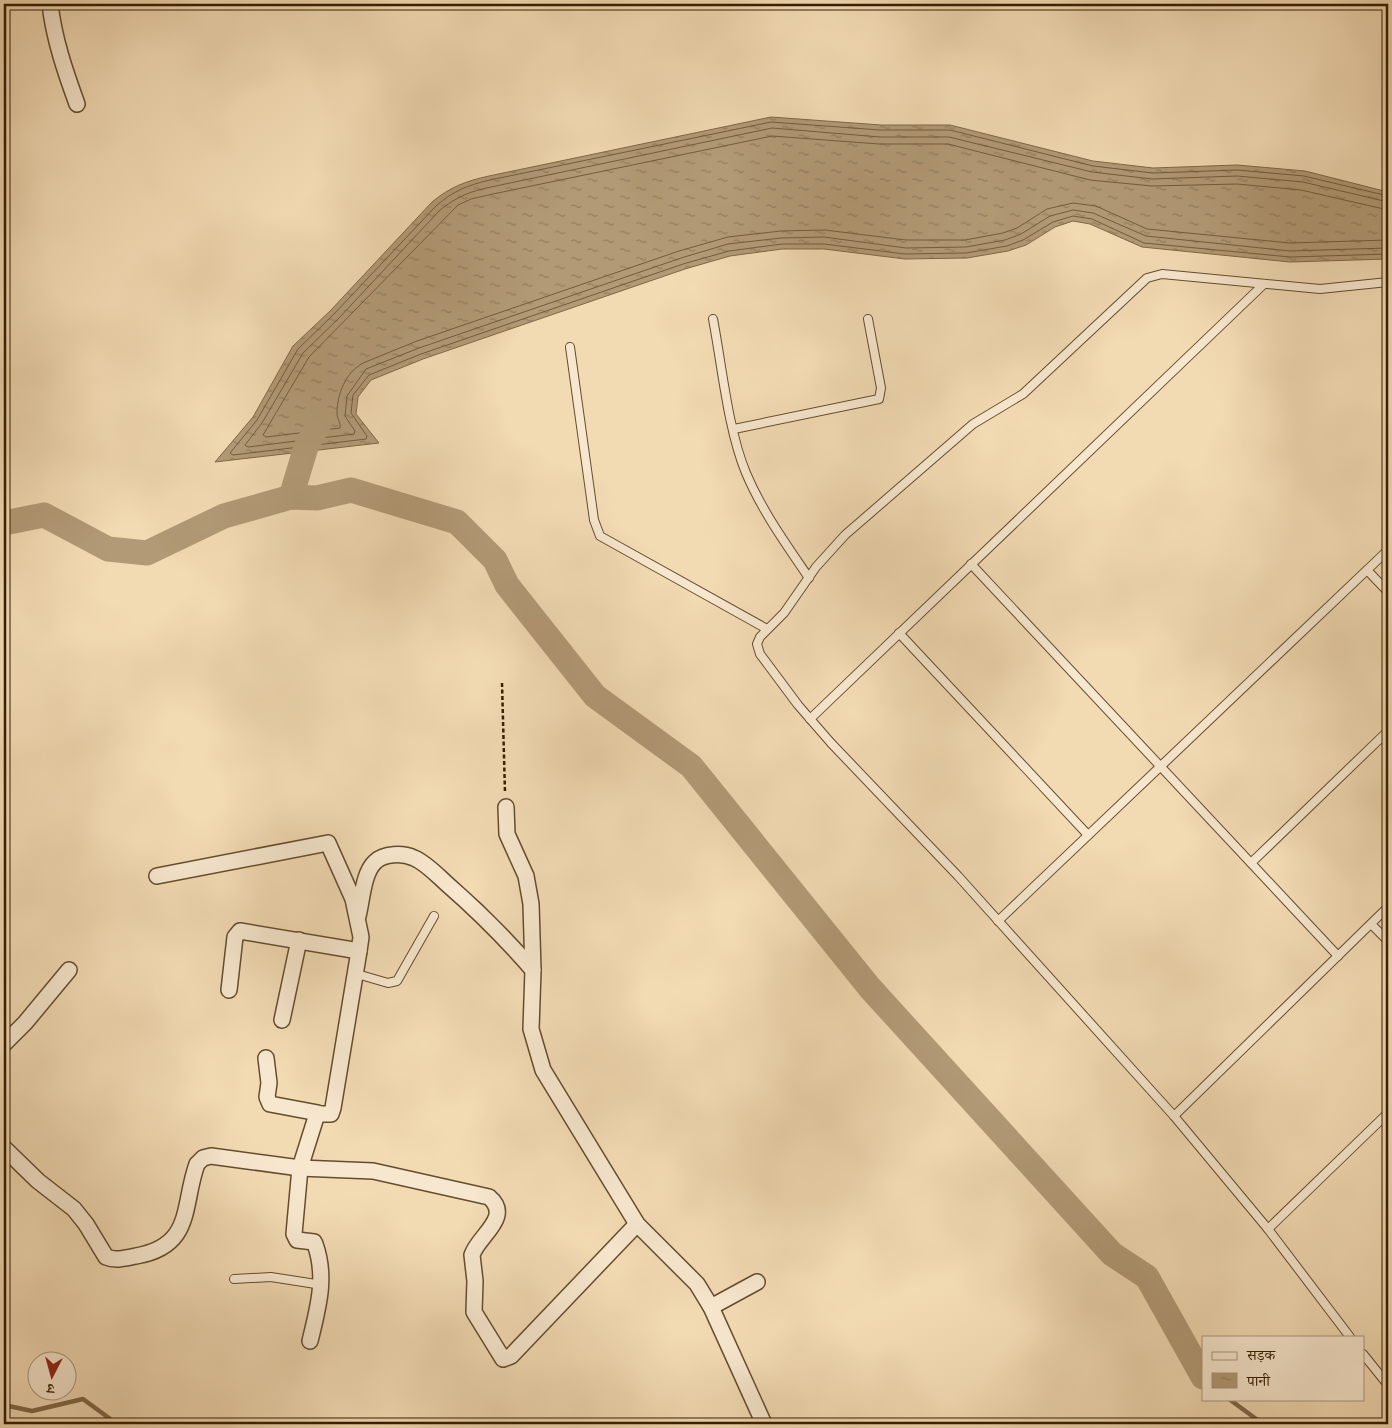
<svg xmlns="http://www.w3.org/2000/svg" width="1392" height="1428" font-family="'IM FELL Double Pica','Noto Serif Devanagari',serif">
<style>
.water{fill:url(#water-ripples);stroke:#806847}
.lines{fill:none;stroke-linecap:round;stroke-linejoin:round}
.shore{stroke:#745c3b;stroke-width:1}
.stream{stroke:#806847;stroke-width:4.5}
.river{stroke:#b29a76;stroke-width:25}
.lane-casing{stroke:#644d2d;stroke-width:10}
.street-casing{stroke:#644d2d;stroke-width:18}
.path{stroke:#351e00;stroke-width:2.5;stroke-dasharray:4 2.5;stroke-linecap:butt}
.lane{stroke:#f7e7ce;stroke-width:8}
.street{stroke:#f7e7ce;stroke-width:15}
</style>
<defs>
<pattern id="water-ripples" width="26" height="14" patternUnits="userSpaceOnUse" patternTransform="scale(1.25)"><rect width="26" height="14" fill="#b29a76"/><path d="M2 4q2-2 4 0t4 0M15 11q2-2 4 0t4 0" fill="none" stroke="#927d5e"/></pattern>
</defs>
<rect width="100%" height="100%" fill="#f2dab3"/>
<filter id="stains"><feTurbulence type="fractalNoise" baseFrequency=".004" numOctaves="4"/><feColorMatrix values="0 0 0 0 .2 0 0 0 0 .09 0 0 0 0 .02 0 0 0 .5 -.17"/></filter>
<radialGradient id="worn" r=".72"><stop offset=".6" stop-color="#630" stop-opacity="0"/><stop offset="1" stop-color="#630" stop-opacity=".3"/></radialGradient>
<path class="water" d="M771 117 881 125H950L1093 161 1153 168 1237 165 1305 171 1388 192V259L1290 262 1142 247 1090 224 1073 221 1055 227 1026 245 1008 251 967 258 905 259 824 249H782L730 256 685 269 423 359 371 380 358 397 356 414 379 443 215 462 253 417 293 346 330 311 432 202C450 187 466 181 489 176Z"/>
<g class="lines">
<g class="shore">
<path d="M1388 196 1304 176 1237 170 1153 173 1093 166 950 130H880L771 122 490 180C468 185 453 191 436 206L334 314 298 349 257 420 230 453 233 455 366 439 367 436 351 413 353 395 369 375 421 354 683 264 729 251 782 244H824L905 254 966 253 1007 246 1023 240 1053 222 1073 216 1092 219 1144 243 1290 257 1388 254"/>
<path d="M1388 202 1303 182 1237 176 1152 179 1092 172 949 137H880L772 128 491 187C471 191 456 197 440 210L339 318 303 353 262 423 245 445 248 447 354 434 355 431 345 416 347 396 366 369 419 348 681 258 728 244 781 238 824 237 906 248 966 247 1005 240 1021 234 1050 216 1073 210 1093 213 1146 236 1290 251 1388 248"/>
<path d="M1388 210 1301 190 1237 184 1152 186 1090 180 948 144H879L772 136 493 194 471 199 458 205 309 357 263 435 266 437 340 428C341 423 337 419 337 413 337 394 346 372 363 363L417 341 679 251 728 237 781 231 825 230 906 240H965L1003 233 1017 228 1047 209 1073 203 1096 206 1147 229 1290 243 1388 240"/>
</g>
<g class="stream">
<path d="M1229 1399 1263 1424"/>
<path d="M4 1405 32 1411 83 1399 117 1424"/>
</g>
<g class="river">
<path d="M291 497 306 447 320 422"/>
<path d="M4 523 44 515 108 549 147 553 224 516 291 497 317 498 351 490 457 522 495 560 507 585 595 696 691 766 870 988 1112 1254 1147 1277 1203 1377"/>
</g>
<defs>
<g id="lane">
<path d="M713 319C722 366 728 430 746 473 762 511 786 544 809 578"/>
<path d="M570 347 594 520 600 536 767 629"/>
<path d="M734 429 879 399 881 388 868 319"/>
<path d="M971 564 1338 956"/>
<path d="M1367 570 1388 592"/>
<path d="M899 633 1088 835"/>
<path d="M810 719 1264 284"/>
<path d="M1251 863 1388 731"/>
<path d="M998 921 1388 550"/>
<path d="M1371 924 1388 941"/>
<path d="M357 974 388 983 397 981 434 916"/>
<path d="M1174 1116 1388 907"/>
<path d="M1268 1229 1388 1113"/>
<path d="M234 1279 271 1277 322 1285"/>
<path d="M1350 1337 1268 1229 1174 1116 958 876 831 743 798 705 760 654 757 644 760 637 784 613 816 567 845 535 973 424 1023 394 1147 278 1162 274 1320 289 1388 282"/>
<path d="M1363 1354 1388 1385"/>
</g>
<g id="street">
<path d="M50 4C54 39 65 71 77 104"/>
<path d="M506 807 507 834 526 876 531 904 533 970 531 1029 543 1070 637 1224 697 1284 711 1307 764 1424"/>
<path d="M157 876 328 843 353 899 361 937 359 951 333 1108 331 1114H317L300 1168 294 1234 297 1240 314 1242 315 1244C327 1277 318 1308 310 1341"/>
<path d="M358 916C362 901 363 873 375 862 384 853 403 853 414 858 426 863 437 875 447 884 478 911 506 939 533 970"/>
<path d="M229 990 235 937 240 931 359 951"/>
<path d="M282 1020 299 940"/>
<path d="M4 1044 25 1023 69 970"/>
<path d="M266 1058 269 1083 267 1097 270 1104 318 1113"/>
<path d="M4 1148 38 1181 74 1209 86 1224 106 1257C116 1261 126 1258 136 1256 194 1246 182 1205 197 1164L203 1158 211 1156 300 1168 373 1171 489 1197C513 1217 478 1236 472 1255L475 1281 474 1312 503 1359 511 1356 637 1224"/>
<path d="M711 1307 757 1282"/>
</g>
</defs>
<use href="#lane" class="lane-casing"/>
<use href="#street" class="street-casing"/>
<path class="path" d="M502 683 505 793"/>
<use href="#lane" class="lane"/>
<use href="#street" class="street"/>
</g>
<rect width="1392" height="1428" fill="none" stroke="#f2dab3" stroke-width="20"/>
<rect x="5" y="5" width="1382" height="1418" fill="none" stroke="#351e00" stroke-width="2.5"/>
<rect x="10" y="10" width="1372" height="1408" fill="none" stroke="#351e00"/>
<rect x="1202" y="1336" width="162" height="65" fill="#f7e7ce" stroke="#a9977c"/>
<rect x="1212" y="1352" width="25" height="8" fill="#f7e7ce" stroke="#a9977c"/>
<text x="1247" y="1360" font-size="15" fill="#351e00">सड़क</text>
<rect x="1212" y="1373" width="25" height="15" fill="url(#water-ripples)" stroke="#a9977c"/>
<text x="1247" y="1386" font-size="15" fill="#351e00">पानी</text>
<g transform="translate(52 1376) rotate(186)"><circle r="24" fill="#f7e7ce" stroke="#a9977c"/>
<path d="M0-4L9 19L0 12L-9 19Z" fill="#8f2418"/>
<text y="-8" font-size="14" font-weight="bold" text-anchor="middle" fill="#351e00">उ</text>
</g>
<rect width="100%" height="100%" filter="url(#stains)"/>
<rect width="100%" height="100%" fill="url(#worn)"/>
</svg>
